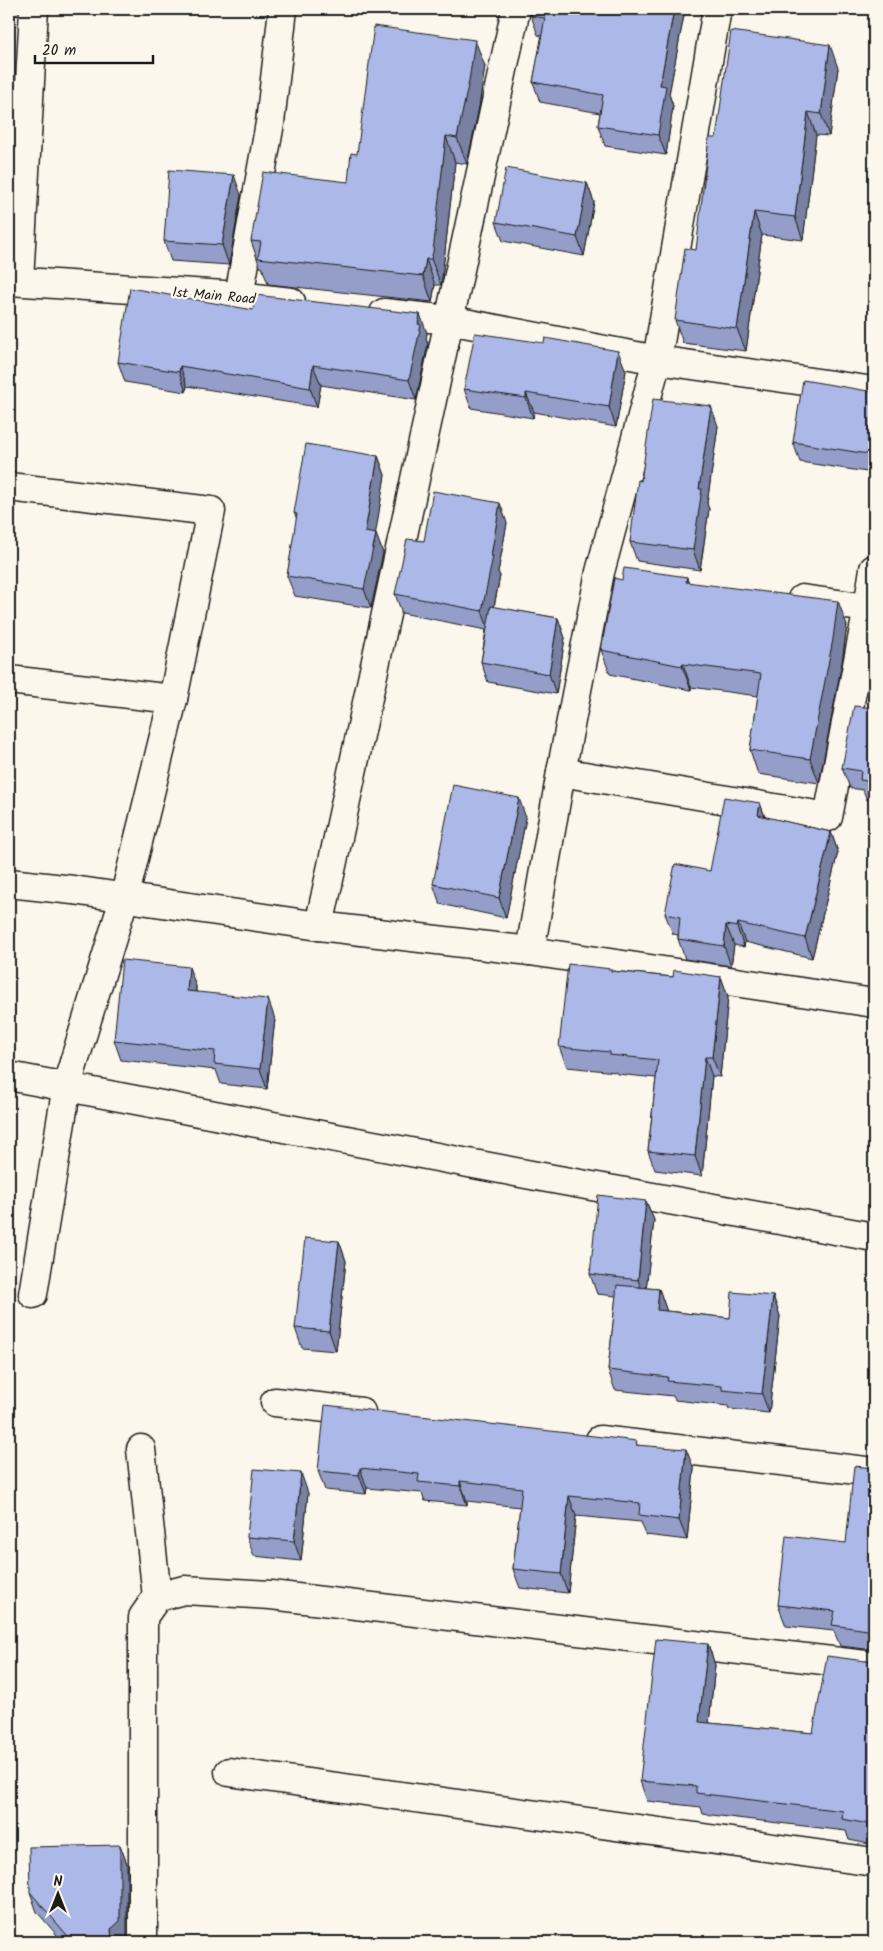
<svg xmlns="http://www.w3.org/2000/svg" width="883" height="1951" font-family="Kalam,sans-serif">
<style>
.lines{fill:none;stroke-linecap:round;stroke-linejoin:round}
.street-casing{stroke:#1c1c1c;stroke-width:31}
.street{stroke:#fbf7ec;stroke-width:28}
.wall{fill:#949ec8;stroke:#1c1c1c}
.shaded-wall{fill:#7881a2;stroke:#1c1c1c}
.building{fill:#acb8e8;stroke:#1c1c1c}
.labels{text-anchor:middle;stroke-width:4.5;stroke-linejoin:round;paint-order:stroke}
.street-label{font-size:14px;fill:#1c1c1c;stroke:#fbf7ec}
</style>
<rect width="100%" height="100%" fill="#fbf7ec"/>
<filter id="ink" filterUnits="userSpaceOnUse"><feTurbulence type="fractalNoise" baseFrequency=".02" numOctaves="2"/><feDisplacementMap in="SourceGraphic" scale="10" xChannelSelector="R" yChannelSelector="G"/><feConvolveMatrix kernelMatrix="1 2 1 2 8 2 1 2 1" color-interpolation-filters="sRGB"/></filter>
<g filter="url(#ink)">
<g class="lines">
<defs>
<g id="street">
<path d="M9 281 239 296 291 302"/>
<path d="M19 281 34 9"/>
<path d="M239 296 270 123 283 9"/>
<path d="M384 313 449 320 657 360 874 391"/>
<path d="M9 487 211 511 173 699 124 899 67 1085 33 1294"/>
<path d="M802 599 868 608 874 569"/>
<path d="M9 680 173 699"/>
<path d="M561 772 828 817 868 608 874 609"/>
<path d="M9 883 73 890 319 926 530 951 874 1003"/>
<path d="M319 926 516 9"/>
<path d="M530 951 561 772 600 572 657 360 717 9"/>
<path d="M9 1076 542 1177 874 1237"/>
<path d="M275 1402 361 1412"/>
<path d="M600 1440 874 1472"/>
<path d="M141 1449 157 1597"/>
<path d="M229 1772 874 1862"/>
<path d="M143 1942V1617L157 1597 184 1590 271 1595 874 1666"/>
</g>
</defs>
<use href="#street" class="street-casing"/>
<use href="#street" class="street"/>
</g>
<g class="wall">
<path d="M532 9H682L684 15 669 94 673 106 666 155 605 146 598 126 600 113 540 102 533 82 542 36 538 35 531 16Z"/>
<path d="M485 66 479 107 467 164 455 162 442 278 441 285H435L432 302 268 284 262 267H260L251 241 348 182 357 154Z"/>
<path d="M838 68 829 136 816 135 803 240 762 235 746 351 683 343 675 320 696 250Z"/>
<path d="M587 183 594 202 584 256 503 241 496 222Z"/>
<path d="M241 195 229 265 171 261 164 241Z"/>
<path d="M253 310 427 333 426 339 428 344 416 400 321 385 317 407 187 386 186 392 125 382 118 362Z"/>
<path d="M626 371 616 427 534 412 533 418 471 408 464 389Z"/>
<path d="M874 392V473L800 462 793 442Z"/>
<path d="M718 426 707 504 709 509 700 570 637 561 630 542 641 481Z"/>
<path d="M378 456 385 475 375 533 383 553 371 608 295 596 287 576 297 519 294 513Z"/>
<path d="M507 523 498 572 500 576 494 607 558 618 565 638 556 694 488 682 481 662 486 630 402 613 395 594 424 541Z"/>
<path d="M687 577 688 582 847 625 842 662 819 783 758 774 750 750 758 696 691 687V690L610 674 601 650 622 580Z"/>
<path d="M874 708V801L867 800 863 790 850 788 842 768Z"/>
<path d="M760 803 765 817 831 832 838 852 812 958 745 942 744 947 734 945 731 966 685 959 678 939V935L673 934 665 914 710 871Z"/>
<path d="M526 818 506 918 440 904 433 884Z"/>
<path d="M612 971 673 977H721L728 997 720 1077 712 1076 702 1176 655 1170 648 1151 656 1078 617 1074 616 1072 567 1067 559 1047Z"/>
<path d="M196 986V992L275 1019 267 1089 221 1084 216 1070 121 1060 114 1040Z"/>
<path d="M646 1201 654 1220 646 1288 659 1289 666 1309V1311L730 1318 773 1296 780 1316 769 1413 729 1409 728 1406 675 1400 673 1396 615 1390 608 1370 616 1296 597 1294 590 1274Z"/>
<path d="M339 1241 346 1261 336 1351 302 1348 295 1328Z"/>
<path d="M638 1445 694 1469 687 1540 646 1535 641 1522 576 1516 568 1593 520 1588 513 1569 520 1507 467 1501V1505L425 1501 422 1493 367 1488 366 1494 325 1490 318 1471Z"/>
<path d="M874 1468V1650L840 1646 834 1631 786 1626 778 1605 846 1543Z"/>
<path d="M308 1493 301 1561 254 1556 247 1537Z"/>
<path d="M708 1644 715 1665 709 1723 813 1733 865 1661 872 1660 874 1658V1845L849 1840 846 1831 703 1814 701 1807 647 1801 640 1781Z"/>
<path d="M120 1845 127 1864V1940L125 1942H63L37 1912 30 1892Z"/>
</g>
<g class="shaded-wall">
<path d="M674 9H682L684 15 669 94 673 106 666 155 658 135 660 85Z"/>
<path d="M475 40 485 66 479 107 467 164 457 138Z"/>
<path d="M830 45 838 68 829 136 821 114Z"/>
<path d="M808 112 816 135 803 240 795 217Z"/>
<path d="M446 136 455 162 442 278 441 285 431 259Z"/>
<path d="M234 175 241 195 229 265 222 245Z"/>
<path d="M587 183 594 202 584 256 577 237Z"/>
<path d="M754 212 762 235 746 351 737 329Z"/>
<path d="M426 259 435 285 432 302 423 276Z"/>
<path d="M420 314 427 333 426 339 428 344 416 400 409 380Z"/>
<path d="M618 351 626 371 616 427 609 407Z"/>
<path d="M313 365 321 385 317 407 310 388Z"/>
<path d="M180 366 187 386 186 392 179 372Z"/>
<path d="M526 393 534 412 533 418 526 398Z"/>
<path d="M711 406 718 426 707 504 709 509 700 570 693 550 699 489Z"/>
<path d="M378 456 385 475 373 549 376 534 383 553 371 608 364 589 365 532Z"/>
<path d="M500 503 507 523 498 572 500 576 489 631 482 611 491 556Z"/>
<path d="M838 601 847 625 842 662 819 783 810 759Z"/>
<path d="M558 618 565 638 556 694 549 674Z"/>
<path d="M683 664 691 687V690L682 666Z"/>
<path d="M519 798 526 818 506 918 499 898Z"/>
<path d="M760 803 767 823 758 815Z"/>
<path d="M831 832 838 852 812 958 805 938Z"/>
<path d="M738 923 745 942 744 947 737 927Z"/>
<path d="M726 925 734 945 731 966 724 946Z"/>
<path d="M189 967 196 986 194 1011 187 991Z"/>
<path d="M721 977 728 997 720 1077 712 1057Z"/>
<path d="M268 999 275 1019 267 1089 260 1069Z"/>
<path d="M705 1057 712 1076 702 1176 695 1156Z"/>
<path d="M646 1201 654 1220 645 1299 638 1280Z"/>
<path d="M339 1241 346 1261 336 1351 329 1331Z"/>
<path d="M659 1289 666 1309 664 1330 657 1310Z"/>
<path d="M773 1296 780 1316 769 1413 762 1394Z"/>
<path d="M686 1449 694 1469 687 1540 679 1520Z"/>
<path d="M360 1468 367 1488 366 1494 359 1475Z"/>
<path d="M301 1473 308 1493 301 1561 294 1541Z"/>
<path d="M460 1481 467 1501V1505L460 1486Z"/>
<path d="M569 1496 576 1516 568 1593 561 1574Z"/>
<path d="M708 1644 715 1665 707 1742 699 1722Z"/>
<path d="M120 1845 127 1864V1940L125 1942H112L111 1929Z"/>
</g>
<g class="building">
<path d="M532 9H674L660 85 666 86 658 135 598 126 603 95 533 82 545 18 531 16Z"/>
<path d="M374 26 475 40 469 81 457 138 446 136 433 252 431 259H426L423 276 258 258 261 242 251 241 263 172 348 182 351 153 357 154Z"/>
<path d="M731 31 830 45 821 114 808 112 795 217 754 212 737 329 675 320 685 248 696 250 709 138H716Z"/>
<path d="M506 168 587 183 577 237 496 222Z"/>
<path d="M169 170 234 175 222 245 164 241Z"/>
<path d="M130 288 253 310 255 295 420 314 418 324 421 325 409 380 313 365 310 388 180 366 179 372 118 362Z"/>
<path d="M475 333 544 343 545 338 618 351 609 407 526 393V398L464 389Z"/>
<path d="M803 380 874 392V455L793 442Z"/>
<path d="M653 399 711 406 699 489H702L693 550 630 542 638 480 641 481Z"/>
<path d="M306 444 378 456 365 532 376 534 364 589 287 576 297 514 294 513Z"/>
<path d="M433 491 500 503 491 556H493L482 611 395 594 407 539 424 541Z"/>
<path d="M624 568 687 577 686 582 838 601 833 639 810 759 750 750 761 674 683 664 682 666 601 650 614 578 622 580Z"/>
<path d="M491 606 558 618 549 674 481 662Z"/>
<path d="M854 706 874 708V782L860 780 861 771 842 768Z"/>
<path d="M453 785 519 798 499 898 433 884Z"/>
<path d="M724 797 760 803 758 815 831 832 805 938 738 923 737 927 726 925 724 946 678 939 680 917 665 914 675 864 710 871Z"/>
<path d="M122 960 189 967 187 991 268 999 260 1069 214 1064 215 1051 114 1040Z"/>
<path d="M568 964 611 969V971L673 977 674 970 721 977 712 1057H705L695 1156 648 1151 658 1060 610 1055V1052L559 1047Z"/>
<path d="M598 1195 646 1201 638 1280 590 1274Z"/>
<path d="M305 1238 339 1241 329 1331 295 1328Z"/>
<path d="M617 1285 659 1289 657 1310 730 1318 732 1292 773 1296 762 1394 722 1390V1386L667 1381 668 1377 608 1370Z"/>
<path d="M325 1405 637 1441 636 1445 686 1449 679 1520 639 1515 640 1503 569 1496 561 1574 513 1569 522 1488 460 1481V1486L418 1482 419 1474 360 1468 359 1475 318 1471Z"/>
<path d="M854 1466 874 1468V1632L868 1630 832 1625 835 1611 778 1605 786 1536 846 1543Z"/>
<path d="M254 1469 301 1473 294 1541 247 1537Z"/>
<path d="M656 1639 708 1644 699 1722 813 1733 827 1656 865 1661 872 1660 874 1658V1825L842 1819 843 1811 696 1793V1786L640 1781Z"/>
<path d="M120 1845V1921L111 1929 112 1942H73L30 1892 29 1847Z"/>
</g>
</g>
<g class="labels">
<g class="street-label">
<text transform="translate(214 295) rotate(5)" y="5">1st Main Road</text>
</g>
</g>
<rect width="883" height="1951" fill="none" stroke="#fbf7ec" stroke-width="30"/>
<rect x="15" y="15" width="853" height="1921" fill="none" stroke="#1c1c1c" stroke-width="2" filter="url(#ink)"/>
<g transform="translate(58 1894)" stroke="#fbf7ec" stroke-width="4" paint-order="stroke">
<path d="M0-4L9 19L0 12L-9 19Z" fill="#1c1c1c"/>
<text y="-8" font-size="14" font-weight="bold" text-anchor="middle" fill="#1c1c1c">N</text>
</g>
<path d="M35 55v8h118v-8" fill="none" stroke="#1c1c1c" stroke-width="2.5"/>
<text x="42" y="55" font-size="15" fill="#1c1c1c" stroke="#fbf7ec" stroke-width="4" paint-order="stroke">20 m</text>
</svg>
